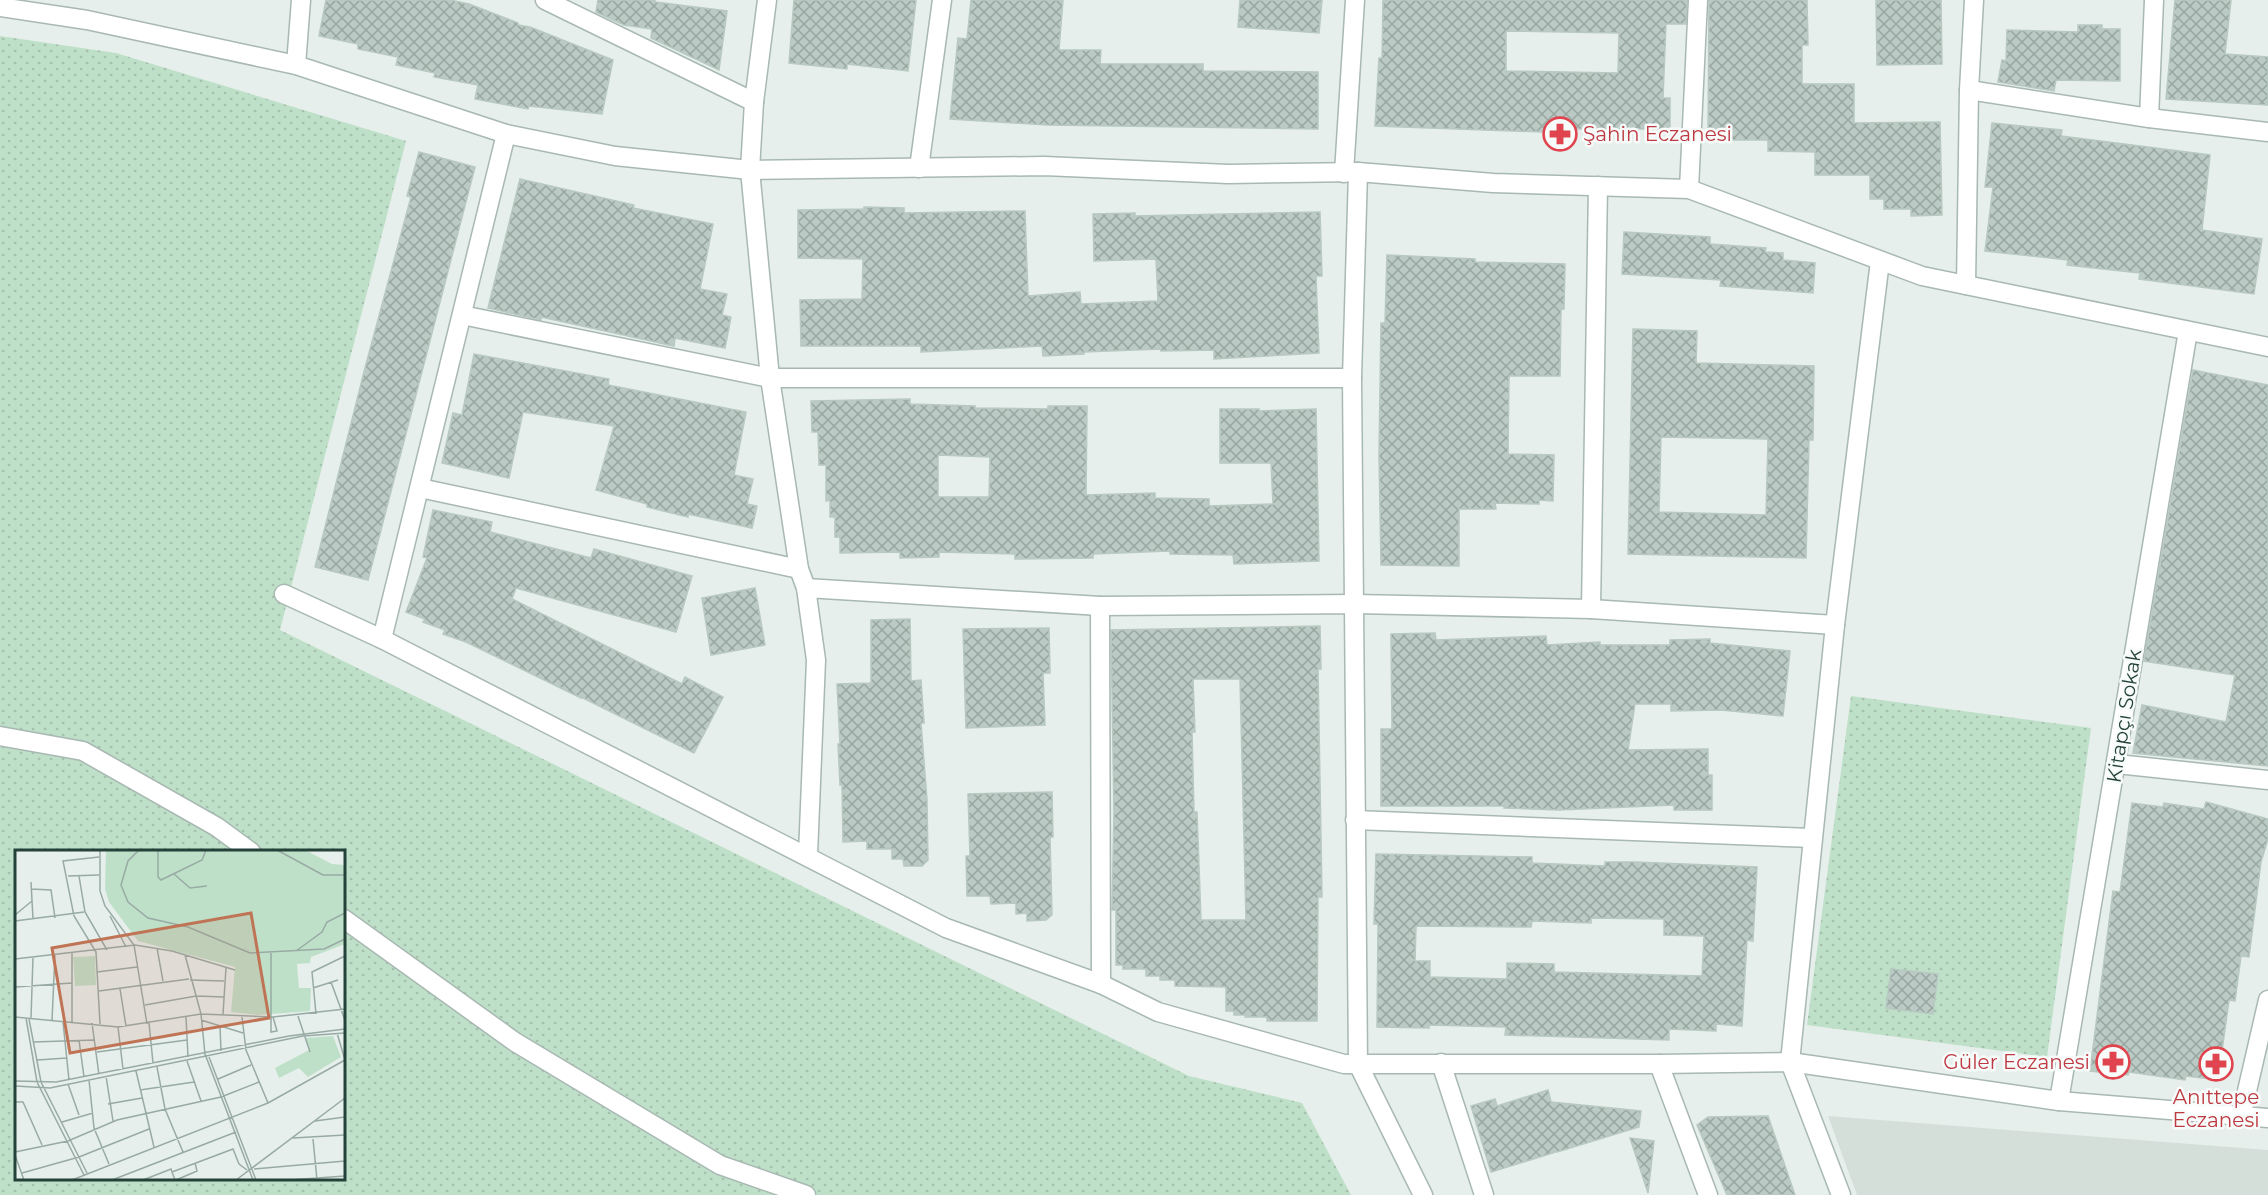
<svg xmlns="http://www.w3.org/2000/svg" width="2268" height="1195" font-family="Montserrat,sans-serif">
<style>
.built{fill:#d4dfda}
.park{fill:url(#park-dots);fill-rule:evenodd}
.building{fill:url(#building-cross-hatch);stroke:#b8c9c2;stroke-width:1.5;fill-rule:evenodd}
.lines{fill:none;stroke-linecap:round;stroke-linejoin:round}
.minor-casing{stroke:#a8b8b2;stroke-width:21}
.minor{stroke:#fff;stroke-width:18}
.labels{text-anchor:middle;stroke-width:5;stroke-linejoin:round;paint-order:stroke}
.health-label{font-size:20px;fill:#be3a42;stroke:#f7fbf9;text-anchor:start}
.street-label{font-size:20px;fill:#24423a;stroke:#f7fbf9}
.inset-road{fill:none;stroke:#98aaa4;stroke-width:1.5}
.view{fill:#c07456;fill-opacity:0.15;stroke:#c07456;stroke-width:3}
.inset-edge{fill:none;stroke:#24423a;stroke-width:3}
</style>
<defs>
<pattern id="park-dots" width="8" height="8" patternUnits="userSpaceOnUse" patternTransform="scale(1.5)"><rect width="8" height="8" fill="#bfe0c8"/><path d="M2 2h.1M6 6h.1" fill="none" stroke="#a4c1ad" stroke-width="1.8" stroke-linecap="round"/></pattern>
<pattern id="building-cross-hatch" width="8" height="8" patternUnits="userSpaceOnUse" patternTransform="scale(1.5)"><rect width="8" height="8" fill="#bbcac4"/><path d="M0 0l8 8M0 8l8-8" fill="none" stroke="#98a6a0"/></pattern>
</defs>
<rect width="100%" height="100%" fill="#e6efeb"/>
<path class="built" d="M1828 1116 2268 1150V1195H1857Z"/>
<g class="park">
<path d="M0 36 116 53 406 141 280 630 1189 1076 1302 1103 1351 1195H0ZM16 852H344V1178H16Z"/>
<path d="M1851 696 2091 728 2047 1057 1807 1025Z"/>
</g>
<g class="building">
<path d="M326 0H450L469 4 518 23V25L530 27 613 60 602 114 529 106 528 109 475 99 478 85 434 77 435 73 396 65 398 57 358 49V44L319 36Z"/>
<path d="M598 0H655V2L727 11 719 70 651 38 652 29 624 25 596 12Z"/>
<path d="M794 0H916L908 71 847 64V69L789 63Z"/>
<path d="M971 0H1063L1059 50H1101L1100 64H1203V71L1318 72V129L1048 125 950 119 958 38 967 39Z"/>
<path d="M1240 0H1322L1319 33 1238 27Z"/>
<path d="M1383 0H1687L1686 24H1666L1663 98H1670V129H1543V132L1375 126 1379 58H1382ZM1506 31 1619 33 1618 73 1506 71Z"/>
<path d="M1709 0H1807L1808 45H1802V84H1854V123L1940 122 1942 215 1911 216V209H1884V199H1870V175H1815V152L1768 151V140H1708Z"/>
<path d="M1876 0H1941L1942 64 1877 65Z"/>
<path d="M2175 0H2231L2225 54 2268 57V105L2166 99Z"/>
<path d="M2078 25H2102V29H2120V81L2056 80 2054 91 1998 82 2002 60 2006 61 2007 30 2078 32Z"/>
<path d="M1992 123 2062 130 2061 136 2210 155 2202 230 2262 239 2254 294 2139 279 2140 273 2067 265 2068 260 1985 251 1993 187H1985Z"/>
<path d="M419 152 475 167 368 580 315 567 365 368 411 197 407 196Z"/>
<path d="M520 179 634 205 633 208 713 224 700 289 727 294 722 315 731 317 725 348 675 338 674 346 541 317V320L488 308Z"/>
<path d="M864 207 904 208V213L1025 211 1028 296 1080 292 1081 304 1158 301 1156 259 1094 261 1093 214 1135 213V216L1320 212 1322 276H1316L1319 353 1214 359V350L1161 351 1160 349 1084 352V354L1043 356 1042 346 921 352V346H801L800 300 862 299 863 259 798 258V210L864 209Z"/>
<path d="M1624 232 1710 237V244L1766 248 1765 252 1783 253V260L1815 263 1813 293 1720 286 1721 280 1622 274Z"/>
<path d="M1387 255 1475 259V262L1565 264 1564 309H1561L1560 376H1509L1508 454 1554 455 1553 501 1539 500V504L1495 503 1496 509H1459V566L1381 565 1379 455 1381 323H1385Z"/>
<path d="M1633 329 1697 331 1696 363 1814 366 1813 440H1809L1806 558 1628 554ZM1661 437 1768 439 1766 515 1659 512Z"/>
<path d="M474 354 609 379 608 385 746 412 734 475 753 479 747 504 757 506 752 528 688 514V517L647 507V504L596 490 614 426 523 412 509 478 442 463 453 413 462 415Z"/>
<path d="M2193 370 2268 385V766L2133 753 2142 705 2226 722 2235 675 2144 661Z"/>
<path d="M910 399V404L975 406V408L1048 409V406H1087L1086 495 1155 493V498L1209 499V506L1273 504 1271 463H1220V409H1259V411L1316 409 1319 561 1234 564 1233 555 1170 554V551L1093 554V558L1015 559V554L939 552V557L900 558V552L840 553V537H835V517H830V500L826 501V465H819L818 432H812L811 401ZM938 455 990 457 989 497H938Z"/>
<path d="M433 510 492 522 490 532 591 558 594 549 692 576 676 632 516 588 512 599 682 684 685 677 723 697 694 753 581 697V698L466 642 443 634 445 630 423 622 425 619 406 612 427 558 423 557Z"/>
<path d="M755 588 765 645 711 655 702 598Z"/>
<path d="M910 619 911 681 921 680 924 723H921L927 800 928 860 922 866H904L903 859H892V849H867V841L843 842 842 784 840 785 838 744H840L837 684 871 683V620Z"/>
<path d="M1320 626 1321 669H1318L1322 897H1318L1317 1021H1267V1017H1245L1246 1015H1234V1011H1226V987L1175 986V980H1160V976H1146V969H1123V965H1116V910H1112L1114 813 1111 630ZM1193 679H1240L1246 920H1201L1197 812H1194L1192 732H1195Z"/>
<path d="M1049 628 1050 673H1043L1045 725 966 728 963 629Z"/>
<path d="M1435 633 1436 640 1546 636 1547 645 1600 642V645H1670V640L1710 639V643L1790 651 1783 716 1721 710 1671 711V704H1635L1628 750 1708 749V775H1712V810H1674V805L1559 810 1504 808V806H1381V729H1392L1391 634Z"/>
<path d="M1052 792 1053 837H1050L1052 915 1046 920 1027 921V913L1016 914V903L991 904 990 896H967L966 856H970L968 794Z"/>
<path d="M2206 802 2268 819V839L2261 862 2249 957 2241 956 2235 1001 2229 1000 2218 1080 2186 1076 2185 1080 2129 1072 2128 1075 2090 1071 2113 891 2120 892 2132 803 2163 807 2164 803 2204 809Z"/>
<path d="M1376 854 1532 857V863L1605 866V862H1636L1757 867 1753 941 1747 940 1742 1026 1716 1024V1031L1669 1029V1040L1505 1035 1506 1027 1429 1025V1028L1377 1027 1378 924H1374ZM1591 918 1664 919V935L1704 936 1702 976 1554 972V964L1507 963V979L1430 977V961H1415L1416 926 1531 927 1532 921 1591 923Z"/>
<path d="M1891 969 1938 974 1933 1014 1886 1008Z"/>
<path d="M1548 1090 1551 1102 1641 1111 1639 1127 1557 1152H1552L1553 1153 1491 1172 1471 1106 1495 1099 1497 1106Z"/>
<path d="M1768 1116 1795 1195H1727L1697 1125 1708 1117Z"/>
<path d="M1630 1138 1654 1141 1648 1193Z"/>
</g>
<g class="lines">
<defs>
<g id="minor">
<path d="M545 0 754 102"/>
<path d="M767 0 754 102 750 170 770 378 799 569 806 588 816 660 808 855"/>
<path d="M0 7 87 20 296 65 506 134 615 156 750 170 1044 166 1228 174 1358 172 1493 183 1689 189 1922 276 2268 347"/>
<path d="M296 65 301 0"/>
<path d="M1969 90 2149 118 2268 132"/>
<path d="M2149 118 2154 0"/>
<path d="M919 168 942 0"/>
<path d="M1358 172 1352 378 1358 1064 1423 1195"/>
<path d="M1344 173 1355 0"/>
<path d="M1689 189 1698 0"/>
<path d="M1966 285 1969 90 1974 0"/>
<path d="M462 315 770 378H1352"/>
<path d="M420 488 799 569"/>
<path d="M806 588 1100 606 1355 604 1591 609 1835 625"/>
<path d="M284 594 382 639 946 928 1101 984 1158 1012 1344 1064H1659L1790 1062 2059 1101 2268 1118"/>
<path d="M1100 606 1101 984"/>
<path d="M1591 609 1598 186"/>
<path d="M382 639 506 134"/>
<path d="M0 736 83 751 217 827 251 852"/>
<path d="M2117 764 2268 780"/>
<path d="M1355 820 1812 838"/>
<path d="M344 919 515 1042 720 1165 806 1195"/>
<path d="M1441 1063 1484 1195"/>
<path d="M1659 1064 1708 1195"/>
<path d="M2059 1101 2188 331"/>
<path d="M2241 1117 2268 1000"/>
<path d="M1841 1195 1790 1062 1835 625 1880 261"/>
</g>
</defs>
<use href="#minor" class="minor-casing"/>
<use href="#minor" class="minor"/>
</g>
<defs>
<symbol id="pharmacy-ring" viewBox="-11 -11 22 22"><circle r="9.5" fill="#f7fbf9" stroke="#e0444e" stroke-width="1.5"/><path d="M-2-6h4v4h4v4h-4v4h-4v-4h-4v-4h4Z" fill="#e0444e"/></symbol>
</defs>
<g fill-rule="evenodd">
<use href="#pharmacy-ring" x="1541" y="115" width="38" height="38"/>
<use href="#pharmacy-ring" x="2094" y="1043" width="38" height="38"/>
<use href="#pharmacy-ring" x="2197" y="1045" width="38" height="38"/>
</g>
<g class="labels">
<g class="health-label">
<text x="1583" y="141">Şahin Eczanesi</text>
<text x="2090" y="1069" text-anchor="end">Güler Eczanesi</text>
<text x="2216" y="1104" text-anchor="middle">Anıttepe<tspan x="2216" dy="23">Eczanesi</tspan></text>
</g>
<g class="street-label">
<text transform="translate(2124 716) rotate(-81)" y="7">Kitapçı Sokak</text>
</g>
</g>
<g transform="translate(15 850)">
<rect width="330" height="330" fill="#e6efeb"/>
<path d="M290 0 317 14 330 15V94L296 107 295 113 282 114 284 138H296L295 161 243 165 216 162 220 117 123 91 94 52 90 39 91 0ZM80 106 81 135 60 136 58 107ZM318 186 326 207 293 227 284 218 264 228 260 218 294 200 291 188Z" fill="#bfe0c8"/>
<path class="inset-road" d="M85 0V41L90 56 119 95 132 174M124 0 113 11 106 35 113 52 133 68 173 77 235 103 309 99 330 89M143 0V27L146 30 187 10 191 0M262 0 308 25H330M84 7 48 11 59 66 81 102 85 174M159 24 175 38 192 36M53 26 84 25M64 26 70 62 92 100M16 32 18 69M16 39 36 40 40 68M0 65 17 51M95 66 111 97M0 71 69 62M142 98 148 131M281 101 307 82 312 72 330 63M256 102V182L262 181 258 167M57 103V172M170 105 186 164 190 204 238 330M0 109 120 95 157 101 220 120M82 122 122 117M175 130 209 131M316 132 330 170M0 137 57 133M298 138 323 130M105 139 111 176M84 141 174 129M130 155 181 146 209 147M208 164 211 118M301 164 297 122 330 106M283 166 295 202M0 167 103 177 186 164 258 167 330 159M171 167 173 207M227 167 231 200 253 253M11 168 22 232 69 325M16 168 18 107M14 169 26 232 72 323M186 170 228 183M37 171 40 104M48 172 54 230M77 173 84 225M134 173 138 213M205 176 206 201M103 177 108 219M322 183 330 210M64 190 69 227M18 192 80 190M82 202 172 190M194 207 241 330M22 210 52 208M172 211 186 251M142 217 150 259 168 302M121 221 139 297M91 226 98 271M203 229 236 215M74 230 79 278 94 314M0 231 41 232 274 186 330 179M53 234 64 265M0 236 35 238 288 186 330 183M125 240 179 232M0 252H8L27 295M93 254 127 248M300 271 330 267M47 272 78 263M278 288 330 285M298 289 302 330M0 302 53 291 102 270 206 247 244 232M0 305 9 330M239 319 330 311M7 323 64 307 134 279M57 330 253 253 330 210M97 330 221 282M128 330 156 319 157 322M160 330 157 322 218 299 224 314 232 320M161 330 182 321 180 313M221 330 330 248M274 330 330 326"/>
<path class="view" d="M236 63 254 168 55 203 37 98Z"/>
<rect width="330" height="330" class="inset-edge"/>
</g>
</svg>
